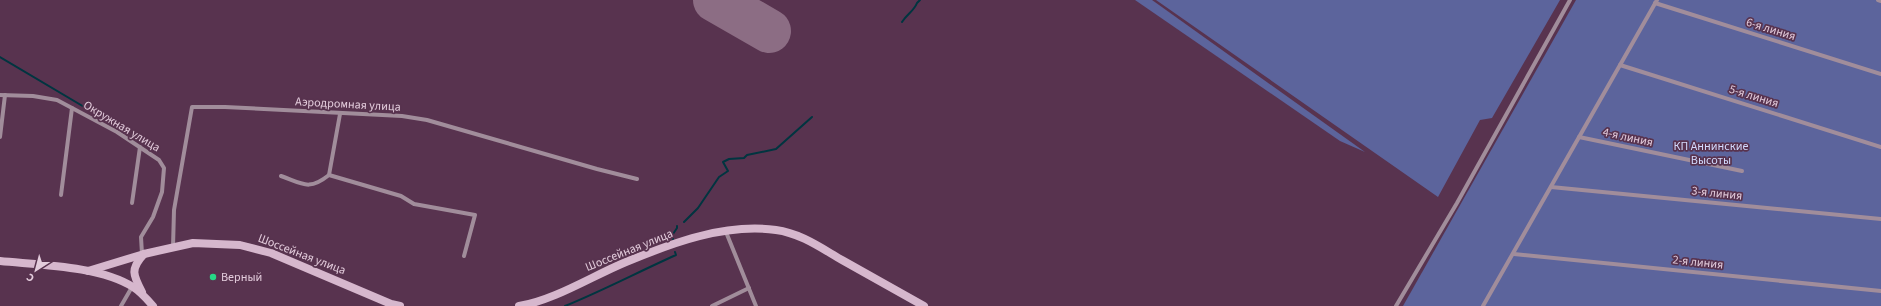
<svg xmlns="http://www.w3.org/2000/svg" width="1881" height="306" font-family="'Source Sans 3',sans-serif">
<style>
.green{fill:#5c649c}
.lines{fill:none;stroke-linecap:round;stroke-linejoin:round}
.stream{stroke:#003540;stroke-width:2}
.runway{stroke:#8c6d84;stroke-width:44}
.minor{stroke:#a18d9b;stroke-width:4}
.secondary{stroke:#d6b7cd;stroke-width:8}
.poi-dot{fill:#26d886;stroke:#58334f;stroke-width:1.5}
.labels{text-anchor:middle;stroke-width:3.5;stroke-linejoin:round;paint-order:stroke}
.street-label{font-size:12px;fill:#e3ccdc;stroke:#58334f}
.park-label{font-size:12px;fill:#d3dafd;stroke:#58334f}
.poi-label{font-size:12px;fill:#e3ccdc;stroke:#58334f;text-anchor:start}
</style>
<rect width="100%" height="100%" fill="#58334f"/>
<g class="green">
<path d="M1135 0H1152L1365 152 1340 141Z"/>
<path d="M1156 0H1560L1492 118 1480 120 1438 197Z"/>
<path d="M1576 0H1881V306H1403Z"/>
</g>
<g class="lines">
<g class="stream">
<path d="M902 22C907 14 914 11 917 3L920 0"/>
<path d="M0 57 118 127"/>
<path d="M684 222 698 208 719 177 728 171 723 162 729 159 744 158 747 155 776 149 812 117"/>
<path d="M673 239V234L677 228V226"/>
<path d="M565 306C602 291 638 272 676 255L675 252"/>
</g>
<path class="runway" d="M715 0 769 31"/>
<g class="minor">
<path d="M1878 0 1881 1"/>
<path d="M1655 3 1881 74"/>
<path d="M1620 65 1881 147"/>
<path d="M0 95 33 96 57 100 117 132 159 160 164 168 162 192 153 217 141 237 142 254"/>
<path d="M0 137 5 95"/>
<path d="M1579 137 1742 171"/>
<path d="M329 175 340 114"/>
<path d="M281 176C303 184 309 191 329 175L401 196 414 204 475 215 464 256"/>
<path d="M1551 187 1881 219"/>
<path d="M61 195 72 108"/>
<path d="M132 203 140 147"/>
<path d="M726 232 756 306"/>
<path d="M173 247 174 210 192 107H225L402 116 427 120 597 169 637 179"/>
<path d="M1514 254 1881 291"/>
<path d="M121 306 132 287"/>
<path d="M712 306 749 288"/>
<path d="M1396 306 1457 203 1570 0"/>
<path d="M1483 306 1657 0"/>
</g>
<g class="secondary">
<path d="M0 261C39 265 100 266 133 287 141 292 147 299 153 306"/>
<path d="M88 271 144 254 193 243 240 245 271 253 391 304 400 306"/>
<path d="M142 292C133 275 130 269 144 254"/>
<path d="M519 306C555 300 592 276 626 262 672 243 725 223 776 230 800 233 821 248 842 260 869 275 897 291 924 306"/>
</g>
</g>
<circle class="poi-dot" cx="213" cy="277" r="4"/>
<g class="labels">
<g class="street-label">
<text transform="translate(1771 29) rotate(17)" y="4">6-я линия</text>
<text transform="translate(1754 96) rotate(17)" y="4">5-я линия</text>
<text transform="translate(348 104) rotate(3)" y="4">Аэродромная улица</text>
<text transform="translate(122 126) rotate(31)" y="4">Окружная улица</text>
<text transform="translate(1628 137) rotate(12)" y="4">4-я линия</text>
<text transform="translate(1717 193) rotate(6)" y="4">3-я линия</text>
<text transform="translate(629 250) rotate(-22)" y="4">Шоссейная улица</text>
<text transform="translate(302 254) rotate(21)" y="4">Шоссейная улица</text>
<text transform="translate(1698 262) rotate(6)" y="4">2-я линия</text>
</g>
<g class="park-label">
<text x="1711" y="150">КП Аннинские<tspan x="1711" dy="14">Высоты</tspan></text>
</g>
<g class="poi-label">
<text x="221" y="281">Верный</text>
</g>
</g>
<g transform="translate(36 270) rotate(216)" stroke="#58334f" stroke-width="3" paint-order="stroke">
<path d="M0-3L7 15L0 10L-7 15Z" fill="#e3ccdc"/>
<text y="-6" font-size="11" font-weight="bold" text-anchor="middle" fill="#e3ccdc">С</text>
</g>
</svg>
